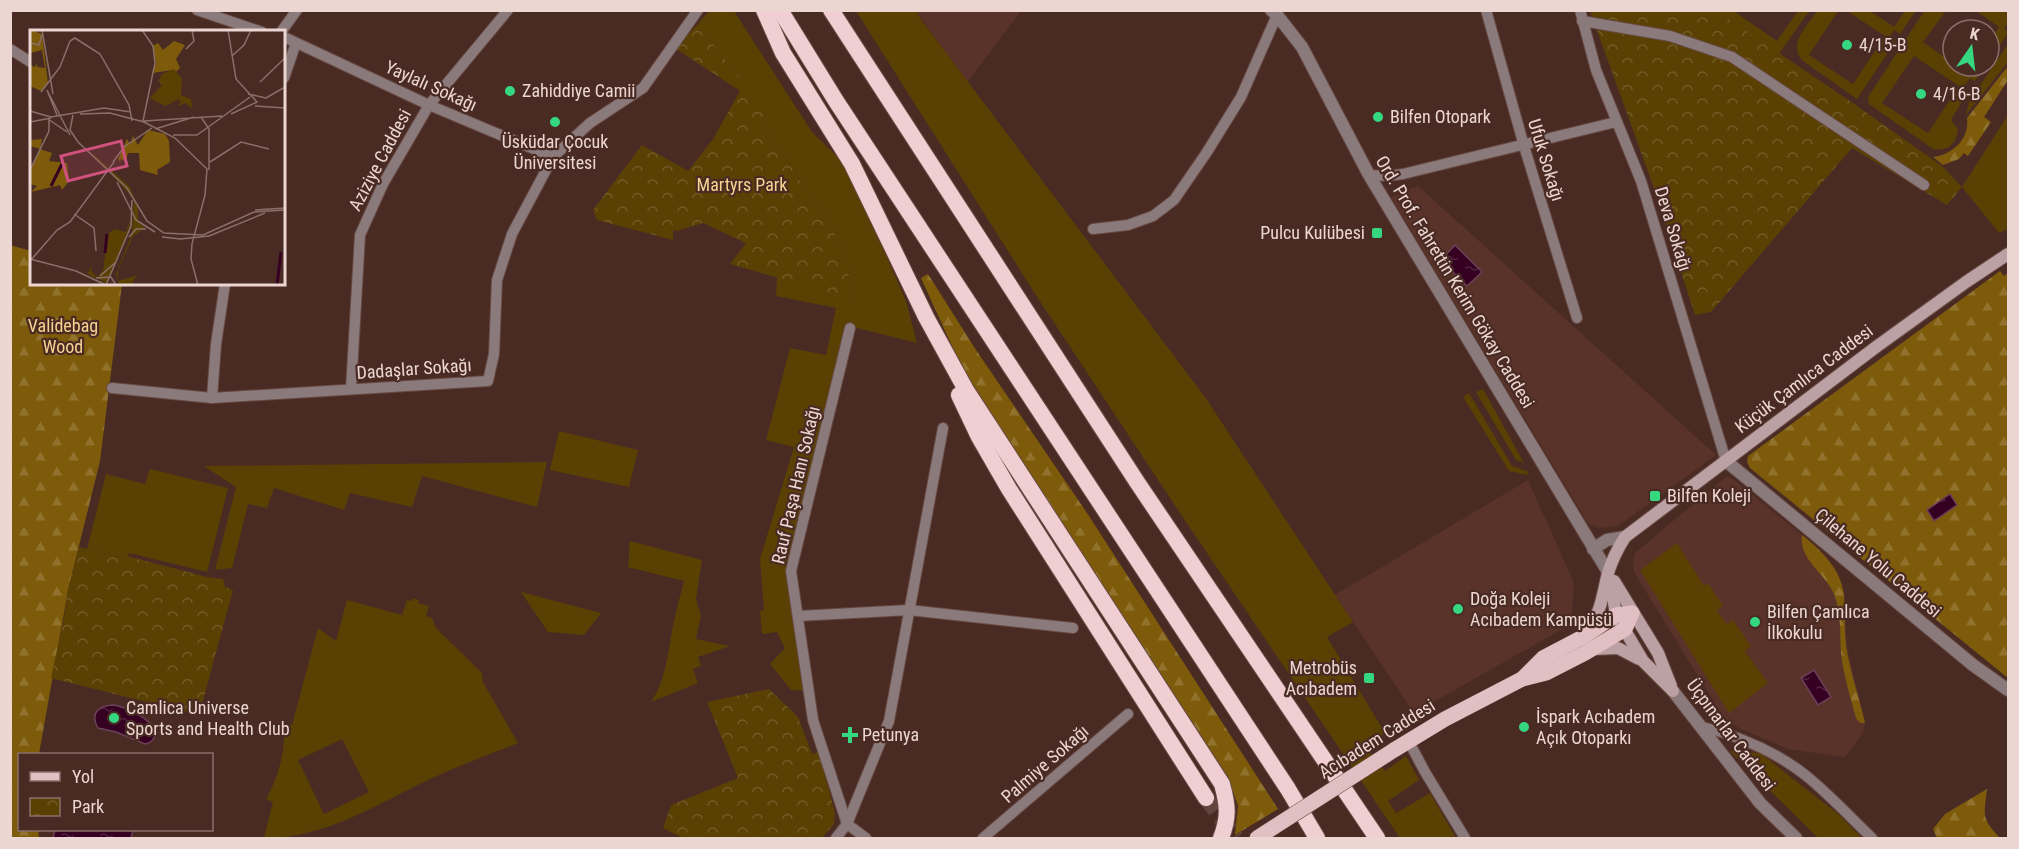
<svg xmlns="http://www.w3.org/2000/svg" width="2019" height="849" font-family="'Roboto Condensed',sans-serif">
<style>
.built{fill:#59332a}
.green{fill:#5a4003;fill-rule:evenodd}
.forest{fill:url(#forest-firs)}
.park{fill:url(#park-crowns)}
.water{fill:url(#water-ripples);stroke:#6c4056;stroke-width:1.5}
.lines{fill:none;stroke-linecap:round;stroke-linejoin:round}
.trunk-tunnel{stroke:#62453e;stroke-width:16;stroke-dasharray:16 8;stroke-linecap:butt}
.minor-casing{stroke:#674a43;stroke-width:12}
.tertiary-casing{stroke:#674a43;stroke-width:14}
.secondary-casing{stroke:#674a43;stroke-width:14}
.primary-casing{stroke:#674a43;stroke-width:16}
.trunk-casing{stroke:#674a43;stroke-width:18}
.minor{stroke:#8b7a7c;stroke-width:10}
.tertiary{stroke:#8b7a7c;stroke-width:12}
.secondary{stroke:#bca1a4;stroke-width:12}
.primary{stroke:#e2bfc3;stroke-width:15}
.trunk{stroke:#f0ced2;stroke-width:16}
.primary-bridge-casing{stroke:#674a43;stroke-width:16;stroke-linecap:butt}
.primary-bridge{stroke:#e2bfc3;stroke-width:15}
.poi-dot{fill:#35d881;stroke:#4a2b24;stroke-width:2}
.labels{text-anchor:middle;stroke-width:4.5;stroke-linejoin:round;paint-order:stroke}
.poi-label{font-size:18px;fill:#ebd6d1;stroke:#4a2b24;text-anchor:start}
.street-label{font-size:18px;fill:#ebd6d1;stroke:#4a2b24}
.park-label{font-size:18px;fill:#f7d392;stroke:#4a2b24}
.inset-river{fill:none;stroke:#350022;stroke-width:3}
.inset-road{fill:none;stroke:#8a6f69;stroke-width:1.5}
.view{fill:#ce517e;fill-opacity:0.15;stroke:#ce517e;stroke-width:3}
.inset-edge{fill:none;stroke:#ebd6d1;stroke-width:3}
</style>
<defs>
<pattern id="forest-firs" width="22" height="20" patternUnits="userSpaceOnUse" patternTransform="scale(1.5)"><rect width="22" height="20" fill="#7d5b0a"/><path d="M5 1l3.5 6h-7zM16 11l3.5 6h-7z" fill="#90722d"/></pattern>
<pattern id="park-crowns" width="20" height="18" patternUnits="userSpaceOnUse" patternTransform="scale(1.5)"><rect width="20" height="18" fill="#5a4003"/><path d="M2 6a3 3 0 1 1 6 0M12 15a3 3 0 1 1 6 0" fill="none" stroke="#725b27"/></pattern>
<pattern id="water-ripples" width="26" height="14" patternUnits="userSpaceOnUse" patternTransform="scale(1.5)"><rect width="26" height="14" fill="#350022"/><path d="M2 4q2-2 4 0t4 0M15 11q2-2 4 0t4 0" fill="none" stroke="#522441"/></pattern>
</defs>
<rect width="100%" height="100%" fill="#4a2b24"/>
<g class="built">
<path d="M916 11H1021L967 82Z"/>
<path d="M1418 186 1716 455 1618 526 1599 528 1588 523 1391 197Z"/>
<path d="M1727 476 1733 479 1813 544 1827 558 1838 574 1844 593 1847 647 1865 723 1863 733 1845 757 1788 749 1739 728 1724 718 1634 572 1633 562 1635 553Z"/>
<path d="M1528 480 1574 583 1571 624 1414 713 1335 595Z"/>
</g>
<g class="green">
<path d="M1818 10 1838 11 1809 55 1853 84 1885 36 1847 11H1870L1894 27 1905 11 1915 12 1900 34 1894 30 1889 38 1895 42 1857 99 1803 61C1787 44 1807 26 1818 10Z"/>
<path d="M1925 10 1946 11 1923 42 1953 63V66H1957L1966 73 1972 66H1985L1975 81 1970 78 1963 88 1968 91 1951 120 1958 129C1957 143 1948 152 1933 149L1869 104 1868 97ZM1914 56 1959 86 1928 133 1882 103Z"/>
<path d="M709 11H734L812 132 841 160 865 208 906 301 917 343 853 327 797 569 812 691 791 690 770 664 785 648 777 632 762 634 760 611 764 610 760 559 794 447 766 440 790 348 826 355 836 308 776 296 777 277 851 298 848 265 831 225 765 129 761 104 697 25Z"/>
<path d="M856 11H916L923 22 1205 397 1353 622 1327 637 1385 733 1366 748 1385 771 1406 756 1419 780 1388 801 1396 813 1430 793 1456 838H1400L1182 516 1039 300Z"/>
<path d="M1718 11H1735V12L1777 41 1798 11H1809L1779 54 1717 12Z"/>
<path d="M1976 11H2004L2008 14V23L2004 28 2008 33 1994 54 1990 51 1989 52V42L1999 27Z"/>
<path d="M2008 44V62L1966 115 1969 102Z"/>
<path d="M2008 115V229L1999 233 1962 187Z"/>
<path d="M1483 389 1524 463 1516 460 1476 392Z"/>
<path d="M1469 393 1512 466 1527 471 1528 475 1509 471 1463 397Z"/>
<path d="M559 431 638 450 629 487 550 470Z"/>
<path d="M547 462 537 507 422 476 412 507 350 493 344 510 274 488 267 508 248 504 232 568 215 570 236 487 204 466Z"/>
<path d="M150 469 228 488 207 572 129 553 127 559 87 549 106 474 145 484Z"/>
<path d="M630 541 702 560 696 599 701 616 696 639 730 646 698 657 701 666 693 669 698 683 651 702C666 680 668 652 673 626 676 611 680 596 684 581L628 567Z"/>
<path d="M1677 543 1704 586 1708 583 1723 606 1717 611 1727 624 1733 620 1751 646 1745 651 1768 683 1729 713 1640 570Z"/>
<path d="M521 592 601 613 584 635 548 632Z"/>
<path d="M413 598 419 600 418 603 429 606 426 616 432 618 436 628 482 673 483 682 518 743C488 755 458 766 428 780 376 805 323 839 264 838L273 802 266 799C278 778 287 748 283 724L292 725 318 628 336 641 347 600 402 615 407 600 412 601ZM342 739 369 792 324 814 298 760Z"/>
<path d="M1730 751 1760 753 1837 813 1862 838H1818Z"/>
</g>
<g class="forest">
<path d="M2008 66V80L1984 117 1991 122 1968 156 1964 153 1959 159 1943 165 1933 157C1952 155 1970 139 1967 118Z"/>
<path d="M10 245 31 251 32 284H122L100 461 68 590 39 754H20V830H38L39 838H10Z"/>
<path d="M2000 271 2004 276 2008 273V678L1750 468 1747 462 1748 456Z"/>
<path d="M928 274 974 347 1087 513 1278 809 1235 835 1238 806 1228 777 1120 612 997 430 968 381 921 278Z"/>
<path d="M1802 535C1821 550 1841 569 1844 595 1845 612 1844 629 1846 646 1850 672 1859 697 1865 723H1861L1857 720C1852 705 1842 668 1841 653 1840 634 1841 611 1834 594 1826 574 1798 559 1802 535Z"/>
<path d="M1987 789C1984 816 1981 818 2000 838H1937L1933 829 1945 814Z"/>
</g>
<g class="park">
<path d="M1590 11H1718V12L1847 99 1942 166 1962 187 1947 205 1852 148 1711 312 1695 315 1655 191Z"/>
<path d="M697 25 762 104 765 129 831 225 848 265 851 299 730 264 746 243 703 223 677 231 673 230V240L597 220 593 210 642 145 688 171 713 139 740 91 675 48Z"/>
<path d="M79 547 126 559 127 556 207 577 223 579 225 587 233 590 199 715 51 678 64 617 68 590Z"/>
<path d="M769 689 798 717 812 754 819 752 835 813 834 824 822 838H683L663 828 671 805 738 778 707 702Z"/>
</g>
<g class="water">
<path d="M1455 245 1482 272 1467 286 1441 260Z"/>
<path d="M1950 494 1957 505 1934 521 1927 510Z"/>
<path d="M1814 670 1831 697 1818 705 1801 678Z"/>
<path d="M115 705C129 709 146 717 155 729 155 737 154 742 145 744L116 732 98 728C89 712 100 705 115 705Z"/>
<path d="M55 830H133L131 838H53Z"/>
</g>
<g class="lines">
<path class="trunk-tunnel" d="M1206 798 1236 838"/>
<defs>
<g id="minor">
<path d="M197 10 262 32"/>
<path d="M1486 10 1524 146 1577 318"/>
<path d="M1580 10 1596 70 1641 181 1726 461"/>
<path d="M1582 21 1670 36 1732 57 1924 185"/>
<path d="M281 32 297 10"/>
<path d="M284 37 429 105 553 157"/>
<path d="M10 49 32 63"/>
<path d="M284 78 296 43"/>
<path d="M1369 175 1387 176 1403 174 1616 122"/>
<path d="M1093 229 1128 225 1153 216 1174 200 1207 152 1241 97 1277 15"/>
<path d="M112 388 212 398 488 381 494 354 497 280 512 234 553 157 590 123 643 88 698 10"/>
<path d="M351 389 360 235 383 184 429 105 508 10"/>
<path d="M212 398 216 344 225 284"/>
<path d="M798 616 909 610 1073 628"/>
<path d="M1699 726C1736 735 1774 751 1804 774 1828 793 1850 817 1872 838"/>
<path d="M1408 740 1425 772 1465 838"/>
<path d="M847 824 813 720 791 571 850 328"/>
<path d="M847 824 866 838"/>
<path d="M836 838 847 824 889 721 943 428"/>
<path d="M983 838 1128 714"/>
</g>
<g id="tertiary">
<path d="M1271 10 1277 15 1302 47 1369 175 1608 572"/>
<path d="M1726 461 1973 665 2008 690"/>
<path d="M1593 549 1607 540 1625 537"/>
<path d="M1673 691 1760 803 1796 838"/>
</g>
<g id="secondary">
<path d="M1610 579 1616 615 1643 661 1673 691"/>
<path d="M1614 581 1658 653 1671 686"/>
<path d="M1587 632C1602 611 1602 596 1608 573 1612 560 1618 548 1625 537L1876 347 1966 282 2008 254"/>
<path d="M1594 649 1618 648 1639 659"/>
</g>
<g id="primary">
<path d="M1522 679 1543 658 1583 637 1616 615 1632 613"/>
<path d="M1394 750 1445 719 1522 679 1546 673 1585 653 1625 629 1632 613"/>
</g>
<g id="trunk">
<path d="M764 10 783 53 852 164 926 317 966 390 1222 784C1228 806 1229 817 1221 838"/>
<path d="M780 10 836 101 1288 789 1317 838"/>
<path d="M831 10 1137 482 1377 838"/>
<path d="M959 395 979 437 1009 489 1206 798"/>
</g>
</defs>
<use href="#minor" class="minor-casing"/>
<use href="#tertiary" class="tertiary-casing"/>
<use href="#secondary" class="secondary-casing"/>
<use href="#primary" class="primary-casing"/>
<use href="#trunk" class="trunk-casing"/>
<use href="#minor" class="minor"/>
<use href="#tertiary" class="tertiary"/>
<use href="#secondary" class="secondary"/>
<use href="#primary" class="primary"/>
<use href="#trunk" class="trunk"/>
<defs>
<path id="primary-bridge" d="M1257 838 1394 750"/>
</defs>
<use href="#primary-bridge" class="primary-bridge-casing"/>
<use href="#primary-bridge" class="primary-bridge"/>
</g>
<g class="poi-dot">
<circle cx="1847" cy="45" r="6"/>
<circle cx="510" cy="91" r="6"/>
<circle cx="1921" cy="94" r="6"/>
<circle cx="1378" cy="117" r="6"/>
<circle cx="555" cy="122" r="6"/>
<rect x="1371" y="227" width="12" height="12" rx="3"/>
<rect x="1649" y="490" width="12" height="12" rx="3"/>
<circle cx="1458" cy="609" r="6"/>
<circle cx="1755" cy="622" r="6"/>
<rect x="1363" y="672" width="12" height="12" rx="3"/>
<circle cx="114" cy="718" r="6"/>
<circle cx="1524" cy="727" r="6"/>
<path d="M847 726h6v6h6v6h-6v6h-6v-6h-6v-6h6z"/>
</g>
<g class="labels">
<g class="poi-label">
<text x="1859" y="51">4/15-B</text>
<text x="522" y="97">Zahiddiye Camii</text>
<text x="1933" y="100">4/16-B</text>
<text x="1390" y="123">Bilfen Otopark</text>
<text x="555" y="148" text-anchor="middle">Üsküdar Çocuk<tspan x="555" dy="21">Üniversitesi</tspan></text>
<text x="1365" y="239" text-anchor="end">Pulcu Kulübesi</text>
<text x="1667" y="502">Bilfen Koleji</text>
<text x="1470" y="605">Doğa Koleji<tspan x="1470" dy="21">Acıbadem Kampüsü</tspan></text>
<text x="1767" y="618">Bilfen Çamlıca<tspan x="1767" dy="21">İlkokulu</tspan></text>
<text x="1357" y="674" text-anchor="end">Metrobüs<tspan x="1357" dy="21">Acıbadem</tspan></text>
<text x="126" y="714">Camlica Universe<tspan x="126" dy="21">Sports and Health Club</tspan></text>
<text x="1536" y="723">İspark Acıbadem<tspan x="1536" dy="21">Açık Otoparkı</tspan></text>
<text x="862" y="741">Petunya</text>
</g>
<g class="street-label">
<text transform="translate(431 86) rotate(24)" y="6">Yaylalı Sokağı</text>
<text transform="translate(380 160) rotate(-62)" y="6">Aziziye Caddesi</text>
<text transform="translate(1546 160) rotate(73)" y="6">Ufuk Sokağı</text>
<text transform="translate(1673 229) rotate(73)" y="6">Deva Sokağı</text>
<text transform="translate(1455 282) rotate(59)" y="6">Ord. Prof. Fahrettin Kerim Gökay Caddesi</text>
<text transform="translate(414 369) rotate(-4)" y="6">Dadaşlar Sokağı</text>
<text transform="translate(1804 379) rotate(-37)" y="6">Küçük Çamlıca Caddesi</text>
<text transform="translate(796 485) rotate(-77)" y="6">Rauf Paşa Hanı Sokağı</text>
<text transform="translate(1878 563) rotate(40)" y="6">Çilehane Yolu Caddesi</text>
<text transform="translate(1731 735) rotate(53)" y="6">Üçpınarlar Caddesi</text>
<text transform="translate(1377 739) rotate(-32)" y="6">Acıbadem Caddesi</text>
<text transform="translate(1045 764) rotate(-41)" y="6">Palmiye Sokağı</text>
</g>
<g class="park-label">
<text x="742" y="191">Martyrs Park</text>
<text x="63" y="332">Validebag<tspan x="63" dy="21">Wood</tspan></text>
</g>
</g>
<g transform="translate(30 30)">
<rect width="255" height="255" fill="#4a2b24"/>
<path d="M59 120 100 157 108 179V191L115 198 103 206 88 241V251L108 245 102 252 105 255H89L86 244 102 204 104 169ZM101 188V193L77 253 57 244 62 235 61 241 67 247 73 241 78 204 84 199 96 202Z" fill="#5a4003"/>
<path d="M1 0 12 4 18 54 11 61 0 56V35L5 37 7 33V37L15 38 12 20 0 23ZM144 11 155 15 146 29 150 38 132 55 129 51 133 44 143 40 122 43 126 33 123 16 128 13 133 20ZM118 100 135 104 139 111 140 132 127 140 128 145 110 140 109 123H98L96 131 90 129 91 133 88 129 97 109 100 114 103 106 108 115ZM0 105 1 110 12 109 10 119 22 123 19 131 37 133 39 151 32 160 30 155 1 162 7 156 0 154V141L10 119 0 116Z" fill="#7d5b0a"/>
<path d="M144 39 152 49 151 65 161 69 162 79 156 73 147 76 151 72 149 69 135 76 120 68 132 55 129 50 132 44Z" fill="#5a4003"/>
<path class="inset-river" d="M21 156 32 134M75 223 77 204M247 255 251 222"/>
<path class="inset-road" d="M12 0 23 64M112 0 123 16 125 33 113 91M198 0 206 49 227 72 201 84M40 11 45 8 70 24 99 75 102 91M1 13 9 15 12 5M156 19 164 11 162 0M202 26 214 15 221 0M230 52 255 28M11 62 30 37 40 11M218 64 236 68 255 57M225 76 255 78M0 81 21 87M50 84 80 83 114 92 145 108 177 139 175 165 162 214 161 229 168 255M27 85 17 60 40 105M43 85 40 100 48 112 97 158 117 191 134 203 173 205 224 182 255 180M21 87 74 78 101 82M171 87 179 99V140M18 89 37 102M114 91 192 86M0 92 21 88M125 99 164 87M143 105H167L220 67M83 132 94 117 122 98M180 132 211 112 239 119M0 140 19 101V89M87 152 106 190 125 202M225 180 255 178M44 184 64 198 66 221M99 207 106 199H116M132 207 151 209M150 209 179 206 235 183M0 229 46 241 76 255M0 231 27 200 40 192 84 132M70 246 86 232M66 248 81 247 86 255M76 255 101 196 102 170"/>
<path class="view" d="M91 111 97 136 38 151 31 126Z"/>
<rect width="255" height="255" class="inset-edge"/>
</g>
<rect width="2019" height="849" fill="none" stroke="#ebd6d1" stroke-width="24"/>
<rect x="18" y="753" width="195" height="78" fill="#4a2b24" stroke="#8a6f69" stroke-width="1.5"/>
<rect x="30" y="772" width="30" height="9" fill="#e2bfc3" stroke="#8a6f69" stroke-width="1.5"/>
<text x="72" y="783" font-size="18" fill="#ebd6d1">Yol</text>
<rect x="30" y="798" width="30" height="18" fill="url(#park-crowns)" stroke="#8a6f69" stroke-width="1.5"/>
<text x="72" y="813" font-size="18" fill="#ebd6d1">Park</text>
<g transform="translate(1971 48) rotate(14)"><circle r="28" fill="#4a2b24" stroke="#8a6f69" stroke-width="1.5"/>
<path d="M0-4.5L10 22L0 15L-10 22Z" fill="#35d881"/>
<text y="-9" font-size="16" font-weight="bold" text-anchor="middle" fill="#ebd6d1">K</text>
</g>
</svg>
